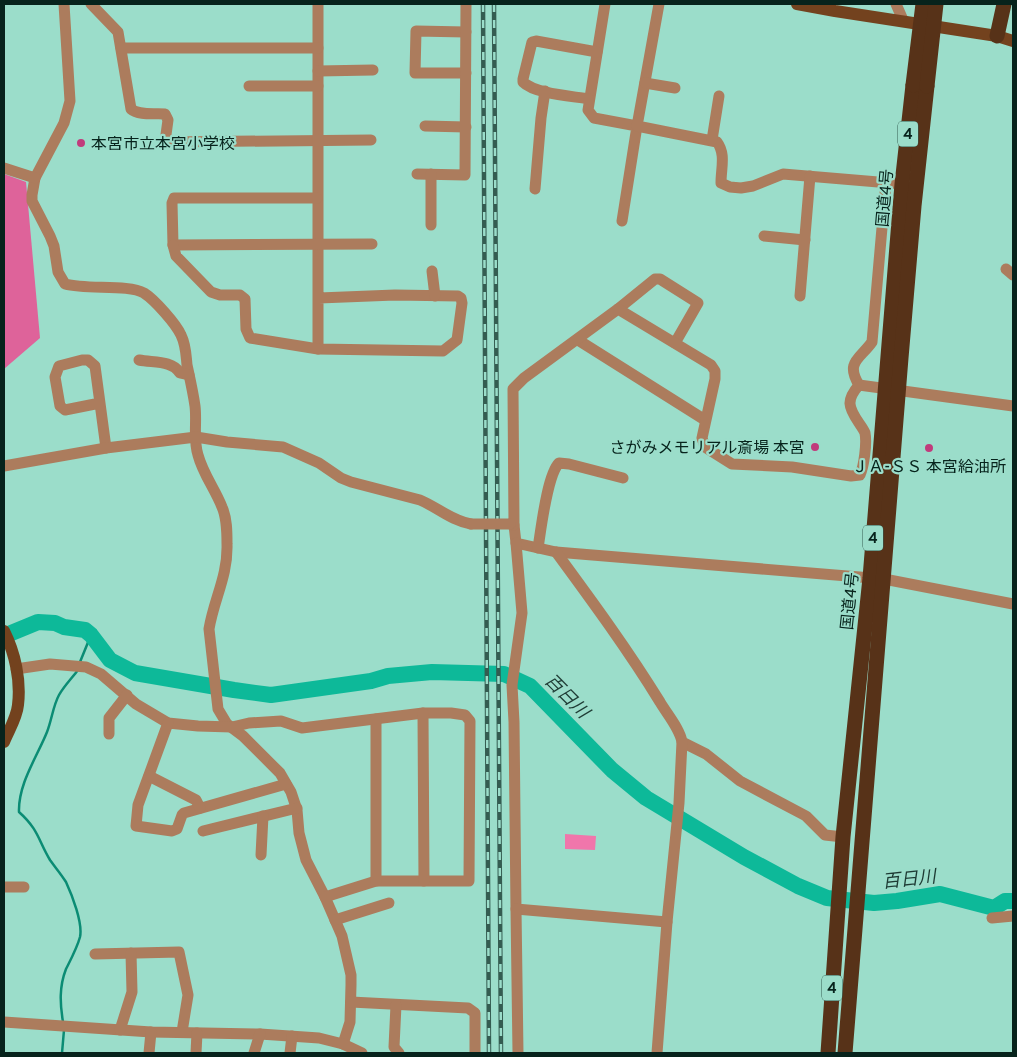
<svg xmlns="http://www.w3.org/2000/svg" width="1017" height="1057" font-family="Overpass,'Noto Sans JP',sans-serif">
<style>
.green{fill:#f076ab}
.forest{fill:#de639a}
.lines{fill:none;stroke-linecap:round;stroke-linejoin:round}
.stream{stroke:#0b8c74;stroke-width:2.5}
.river{stroke:#0db999;stroke-width:16}
.minor{stroke:#ac7c5d;stroke-width:11}
.major{stroke:#73421e;stroke-width:12}
.highway{stroke:#573218;stroke-width:15}
.rail-casing{stroke:#345c51;stroke-width:4.5}
.rail{stroke:#9bddca;stroke-width:2.5;stroke-dasharray:8;stroke-linecap:butt}
.minor-bridge{stroke:#ac7c5d;stroke-width:11}
.highway-bridge{stroke:#573218;stroke-width:15}
.poi-dot{fill:#c13b7c;stroke:#9bddca;stroke-width:2}
.labels{text-anchor:middle;stroke-width:4.5;stroke-linejoin:round;paint-order:stroke}
.shield{fill:#9bddca;stroke:#335b50;stroke-width:1}
.shield-label{font-size:15px;font-weight:bold;fill:#07231c}
.poi-label{font-size:16px;fill:#07231c;stroke:#9bddca;text-anchor:start}
.street-label{font-size:16px;fill:#07231c;stroke:#9bddca}
.water-label{font-size:18px;font-style:italic;fill:#1d3a33;stroke:#9bddca}
</style>
<rect width="100%" height="100%" fill="#9bddca"/>
<path class="green" d="M565 834 596 836 595 850 565 849Z"/>
<path class="forest" d="M4 174 26 182 40 338 4 369Z"/>
<g class="lines">
<g class="stream">
<path d="M80 662 91 635"/>
<path d="M63 1022C60 1004 59 987 66 969 71 959 77 948 80 937 83 923 72 895 66 882 61 874 55 867 50 860 38 840 39 830 19 812 18 784 37 757 47 732 52 719 53 706 59 695 64 686 72 678 78 670"/>
<path d="M62 1053 64 1030"/>
</g>
<path class="river" d="M4 636 38 622 55 623 64 627 85 630 91 635 110 660 135 673 234 690 271 695 371 681 388 676 432 672 504 674 530 686 612 770 646 798 744 857 798 886 827 898 874 903 897 901 940 894 994 908 1005 901H1013"/>
<g class="minor">
<path d="M64 4 70 101 64 123 35 178 32 195V201L50 236 54 246 58 272 65 284C87 290 128 284 144 293 155 300 176 324 181 335 186 345 186 355 187 365 190 379 193 392 195 406 197 422 193 440 198 455 203 474 215 489 222 507 227 518 227 532 227 544 228 576 214 599 209 629L218 709 227 724 243 736 280 773 291 792 297 810 299 833 306 860 325 897 342 936 351 975V985L350 1022 343 1044"/>
<path d="M91 4 118 32 131 109C139 116 155 113 165 114L168 120 165 142 371 140"/>
<path d="M318 4V349L443 351 457 340 462 303 461 298 458 296 395 295 319 298"/>
<path d="M605 4 588 110 594 118 637 126 622 221"/>
<path d="M659 4 637 126 717 142C726 154 721 168 721 183L730 187 741 188 753 186 783 174 902 184"/>
<path d="M896 4 903 20"/>
<path d="M121 48H318"/>
<path d="M318 71 373 70"/>
<path d="M466 73H415L416 31 466 32"/>
<path d="M645 83 675 88"/>
<path d="M249 86H318"/>
<path d="M589 99C572 96 535 94 523 82V79L532 42 536 41 597 52"/>
<path d="M425 126 466 127"/>
<path d="M712 140 719 96"/>
<path d="M4 168 35 178"/>
<path d="M417 174 465 175 466 4"/>
<path d="M431 174V225"/>
<path d="M535 189 541 118 545 91"/>
<path d="M317 198H174L172 203 173 245 372 244"/>
<path d="M764 236 805 240"/>
<path d="M173 245 176 256 211 292 220 295H240L245 299 246 329 250 338 318 349"/>
<path d="M1006 269 1013 275"/>
<path d="M432 271 435 296"/>
<path d="M800 296 810 176"/>
<path d="M618 309 655 279H660L698 303 675 343"/>
<path d="M578 340 705 420"/>
<path d="M139 360C153 363 172 360 180 373L189 375"/>
<path d="M859 385C845 362 860 359 872 342L886 182"/>
<path d="M100 403 65 410 60 406 55 377 59 366 82 360H88L95 366 106 448"/>
<path d="M4 466 106 448 196 437 227 442 283 447 319 463 341 478 351 482 420 500C437 507 452 521 471 524"/>
<path d="M510 524 514 525 516 543 556 552 884 579 1013 604"/>
<path d="M514 525 513 389 524 378 618 309 711 365 715 371V379L702 438 705 447 732 464 792 467 851 476 860 475C864 466 867 443 865 433 864 430 861 426 859 423 848 407 846 400 859 385L1013 406"/>
<path d="M516 543 522 613 512 685 514 722 516 909 667 922"/>
<path d="M538 548C541 530 547 475 559 463L569 464 623 478"/>
<path d="M556 552C592 601 628 650 660 702 667 714 680 729 682 742L706 754 740 781 806 816 825 835 843 837"/>
<path d="M16 669 50 664 86 667 101 674 136 704 168 723 198 726 232 727 249 723 281 721 302 728 423 713H451L465 715 470 721 469 881H376L325 897"/>
<path d="M423 713 424 881"/>
<path d="M376 719V881"/>
<path d="M168 723 138 805 136 826 172 831 177 829 182 815 184 813 286 784"/>
<path d="M109 734V718L127 695"/>
<path d="M149 776 196 800 200 808"/>
<path d="M203 831 297 808"/>
<path d="M261 855 263 816"/>
<path d="M4 887H24"/>
<path d="M516 909 518 1053"/>
<path d="M992 918 1013 916"/>
<path d="M335 920 389 903"/>
<path d="M95 954 179 952 188 995 182 1032"/>
<path d="M351 1002 468 1008 475 1013V1053"/>
<path d="M396 1005 394 1047 399 1053"/>
<path d="M4 1022 151 1032 260 1034 319 1038 343 1044 362 1053"/>
<path d="M120 1030 132 992 131 953"/>
<path d="M149 1053 151 1032"/>
<path d="M196 1053 197 1033"/>
<path d="M254 1053 260 1034"/>
<path d="M290 1053 292 1036"/>
<path d="M657 1053 667 922 679 803 682 742"/>
</g>
<g class="major">
<path d="M797 4 835 11 997 36 1013 41"/>
<path d="M4 631C15 653 21 680 18 705 17 717 9 730 4 742"/>
</g>
<g class="highway">
<path d="M997 36 1004 4"/>
<path d="M828 1053 843 837 870 578 902 184 913 85"/>
<path d="M845 1053 901 358 914 206 927 86"/>
</g>
<defs>
<g id="rail">
<path d="M483 4 489 1053"/>
<path d="M494 4 501 1053"/>
</g>
</defs>
<use href="#rail" class="rail-casing"/>
<use href="#rail" class="rail"/>
<path class="minor-bridge" d="M471 524H510"/>
<g class="highway-bridge">
<path d="M913 85 923 4"/>
<path d="M927 86 936 4"/>
</g>
</g>
<g class="poi-dot">
<circle cx="81" cy="143" r="5"/>
<circle cx="815" cy="447" r="5"/>
<circle cx="929" cy="448" r="5"/>
</g>
<g class="labels">
<g class="shield">
<rect x="898" y="121.5" width="20" height="25" rx="4"/>
<rect x="863" y="525.5" width="20" height="25" rx="4"/>
<rect x="822" y="975.5" width="20" height="25" rx="4"/>
</g>
<g class="shield-label">
<text x="908" y="139">4</text>
<text x="873" y="543">4</text>
<text x="832" y="993">4</text>
</g>
<g class="poi-label">
<text x="91" y="149">本宮市立本宮小学校</text>
<text x="805" y="453" text-anchor="end">さがみメモリアル斎場 本宮</text>
<text x="929" y="472" text-anchor="middle">ＪＡ-ＳＳ 本宮給油所</text>
</g>
<g class="street-label">
<text transform="translate(884 198) rotate(-85)" y="6">国道4号</text>
<text transform="translate(849 601) rotate(-84)" y="6">国道4号</text>
</g>
<g class="water-label">
<text transform="translate(567 696) rotate(45)" y="6">百日川</text>
<text transform="translate(909 879) rotate(-6)" y="6">百日川</text>
</g>
</g>
<rect width="1017" height="1057" fill="none" stroke="#07231c" stroke-width="10"/>
</svg>
